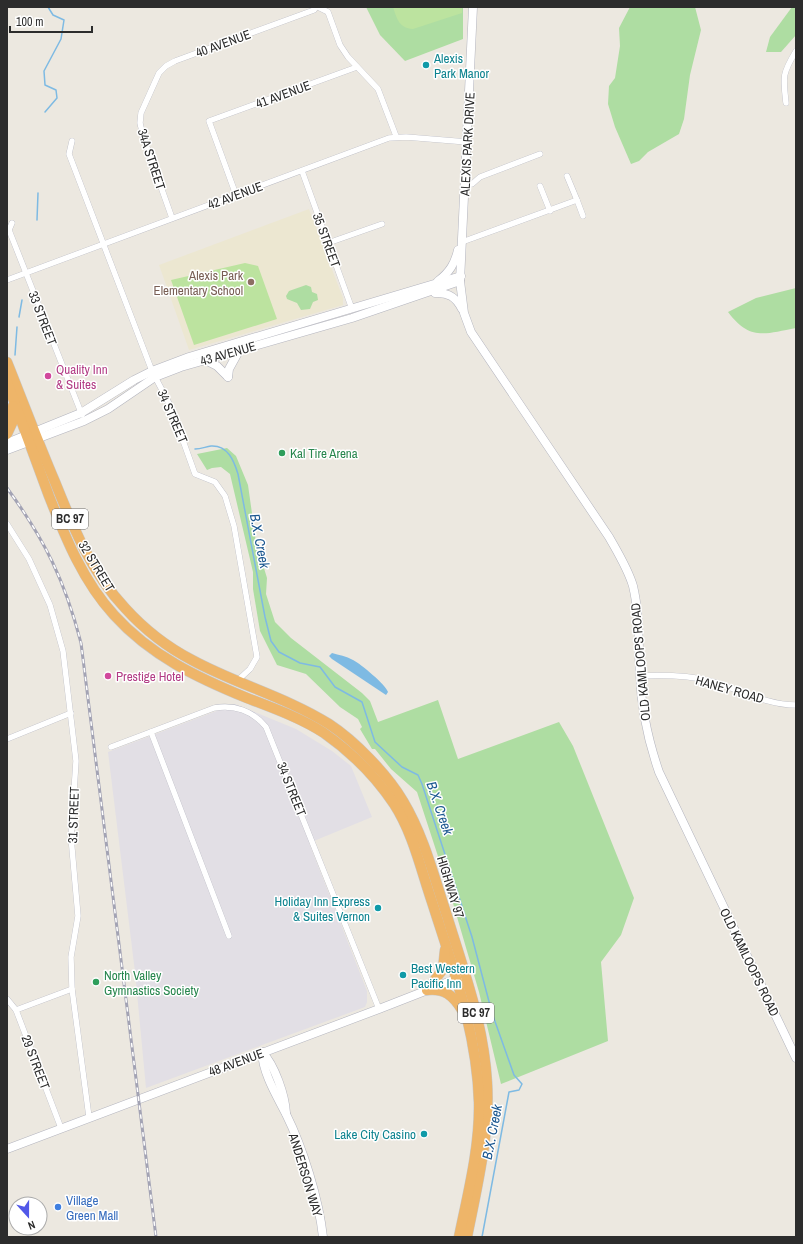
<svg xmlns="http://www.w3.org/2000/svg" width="803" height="1244" font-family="'Archivo Narrow',sans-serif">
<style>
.industrial{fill:#e2dfe5}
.education{fill:#ece7d1}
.green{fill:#aedda2}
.pitch{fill:#bce39f}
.water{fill:#7ebae3}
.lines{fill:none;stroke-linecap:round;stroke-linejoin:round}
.stream{stroke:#7ebae3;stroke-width:1.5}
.street-casing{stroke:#b3b4be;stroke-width:6}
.secondary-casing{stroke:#b3b4be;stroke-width:9}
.highway-casing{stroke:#c8c8c8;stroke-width:11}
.street{stroke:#fff;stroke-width:5.5}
.secondary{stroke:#fff;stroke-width:8}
.highway{stroke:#eeb569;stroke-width:10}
.rail-casing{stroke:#a3a3b4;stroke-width:3}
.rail{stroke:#fff;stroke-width:1.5;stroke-dasharray:4.5;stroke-linecap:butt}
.culture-dot{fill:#0f9aa8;stroke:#fff;stroke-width:1.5}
.education-dot{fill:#8d6e63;stroke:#fff;stroke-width:1.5}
.hotel-dot{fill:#d1479c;stroke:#fff;stroke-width:1.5}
.leisure-dot{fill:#2e9e5b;stroke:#fff;stroke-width:1.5}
.shop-dot{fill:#3f7fe0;stroke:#fff;stroke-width:1.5}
.labels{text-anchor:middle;stroke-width:3;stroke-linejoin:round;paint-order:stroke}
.shield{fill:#fff;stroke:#6b6b6b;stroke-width:1}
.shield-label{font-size:12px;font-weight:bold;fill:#2c2c2c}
.street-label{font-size:13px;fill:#2c2c2c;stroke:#fff}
.culture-label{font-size:13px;fill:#0d838f;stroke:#fff;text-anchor:start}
.education-label{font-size:13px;fill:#785e54;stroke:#fff;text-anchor:end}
.hotel-label{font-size:13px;fill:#b23c85;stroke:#fff;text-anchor:start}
.leisure-label{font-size:13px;fill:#27864d;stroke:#fff;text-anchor:start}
.shop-label{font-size:13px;fill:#366cbe;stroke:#fff;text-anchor:start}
.water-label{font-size:14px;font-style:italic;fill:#1b5790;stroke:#fff}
</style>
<rect width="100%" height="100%" fill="#ece8e0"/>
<path class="industrial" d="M235 704 296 729 332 751 351 766 372 817 309 843 367 991V1002L365 1007 146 1088 135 972 108 752Z"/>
<path class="education" d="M309 209 343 298V305L189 350 159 265Z"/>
<g class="green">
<path d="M366 7H463V39L405 61 380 35Z"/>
<path d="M630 7H695L701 30 690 75 684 119 679 134 648 152 639 161 631 164 615 127 608 104 609 86 615 78 620 46 619 28Z"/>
<path d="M792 7H796V35L781 52H766L770 37Z"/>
<path d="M306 285 311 287 312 292 317 294 318 300 313 302 310 309 301 310 297 303 287 299 286 296 289 291Z"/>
<path d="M796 288V328C764 334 750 341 728 312L756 298Z"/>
<path d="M227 448 236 456 248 485 256 542 267 578 266 594 275 622 291 638 362 693 370 701 378 722 438 700 458 759 559 722 573 746 634 898 621 935 601 962 608 1041 501 1084 479 992 450 893 417 792 391 769 375 749H372L360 729 362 727 358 719 340 707 306 674 277 665 260 631 253 589V572L230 474 221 467 212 468 207 470 197 454Z"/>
</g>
<g class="pitch">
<path d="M393 7H462V13L413 29C399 28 397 19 393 7Z"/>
<path d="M245 263 258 266 277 319 194 345 171 280Z"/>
</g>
<path class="water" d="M332 653C339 655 346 656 353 660 361 664 386 685 388 692L386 695 332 659 329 656Z"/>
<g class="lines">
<g class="stream">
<path d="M45 112 57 98 56 90 45 85 44 71 61 39 64 20 53 15 48 7"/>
<path d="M37 220 38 193"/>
<path d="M19 317 22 300"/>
<path d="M15 355 17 327"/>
<path d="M195 449C201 449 205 447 211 446 228 445 234 461 238 474L265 617 271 641 279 652 300 663 320 667 335 687 362 702 375 742 402 767 418 775 422 784 472 937 492 1013 514 1075 522 1084 519 1090 509 1092 482 1237"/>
</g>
<defs>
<g id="street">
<path d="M318 7 328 12 340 45 348 57 378 89 396 136"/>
<path d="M786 103C783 77 782 74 796 51"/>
<path d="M72 141 69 154 152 371 171 407 195 474 215 482 225 496 234 526 257 657 250 669 237 681"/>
<path d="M302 171 352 309"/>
<path d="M567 176 577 200"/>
<path d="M465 184H472L480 177 540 154"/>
<path d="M540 186 550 211"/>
<path d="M236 195 209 121 357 67"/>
<path d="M172 218 143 136 140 123 141 113 159 73 166 66 175 61 314 10 316 7"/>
<path d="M12 223 9 230 82 415"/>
<path d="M462 242 577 200 583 216"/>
<path d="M328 243 382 224"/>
<path d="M7 280 389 138 406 137 467 142"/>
<path d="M7 524 29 559 50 605 63 651 76 761 71 837 78 916 71 957 72 989 89 1117"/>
<path d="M640 676C664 675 687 675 710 681 739 689 766 705 796 705"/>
<path d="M151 732 229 936"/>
<path d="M7 739 71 713"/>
<path d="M111 747 214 708C234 704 253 711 266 727L379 1009"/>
<path d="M7 999 16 1010 61 1128"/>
<path d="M16 1010 72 989"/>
</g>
<g id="secondary">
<path d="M473 7 460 281 464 313 471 332 609 537C618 553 628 569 633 586 640 615 638 645 640 674 641 708 648 740 659 772L796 1058"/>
<path d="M438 281C450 272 455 263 458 250"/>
<path d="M435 293C448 292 456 297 462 309"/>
<path d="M205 360 217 366 228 377"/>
<path d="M228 377 229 369 240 349"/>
<path d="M7 443 81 413 134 380 152 371 189 357 461 276"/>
<path d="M7 450 84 421 108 409 155 377 181 367 352 318 460 281"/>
<path d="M262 1052C263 1074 277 1096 286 1114 303 1148 319 1200 323 1237"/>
<path d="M262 1052C275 1065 285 1096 286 1113"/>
<path d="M7 1149 379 1009 461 977"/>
</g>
<g id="highway">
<path d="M7 362C23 402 38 442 55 482 73 527 91 572 125 608 144 629 167 647 192 660 236 684 286 697 329 724 355 741 387 774 403 801 424 836 434 877 447 916 464 971 484 1025 487 1083 490 1134 477 1187 467 1237"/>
<path d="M7 382C21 420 35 458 49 496 66 539 83 581 114 615 151 656 198 678 247 698 273 708 301 718 324 733 351 752 376 777 394 804 413 833 421 870 432 902 453 968 477 1032 479 1102 480 1147 468 1193 459 1237"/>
<path d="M7 434 13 421V406"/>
<path d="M427 990C444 988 453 995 462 1010"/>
<path d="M427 990 443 969 445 950"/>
</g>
</defs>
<use href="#street" class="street-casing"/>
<use href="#secondary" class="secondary-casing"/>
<use href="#highway" class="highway-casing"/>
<use href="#street" class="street"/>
<use href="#secondary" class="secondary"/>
<use href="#highway" class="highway"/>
<defs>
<path id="rail" d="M7 488C45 540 65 581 81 643L156 1237"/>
</defs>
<use href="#rail" class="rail-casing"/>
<use href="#rail" class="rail"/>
</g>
<g class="culture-dot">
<circle cx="426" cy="65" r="4"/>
<circle cx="378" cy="908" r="4"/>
<circle cx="403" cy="975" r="4"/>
<circle cx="424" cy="1134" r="4"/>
</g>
<circle class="education-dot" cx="251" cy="282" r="4"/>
<g class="hotel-dot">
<circle cx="48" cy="376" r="4"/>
<circle cx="108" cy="676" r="4"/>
</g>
<g class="leisure-dot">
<circle cx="282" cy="453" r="4"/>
<circle cx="96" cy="982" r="4"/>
</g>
<circle class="shop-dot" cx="58" cy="1207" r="4"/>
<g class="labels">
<g class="shield">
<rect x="52" y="509" width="36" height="20" rx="3"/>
<rect x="458" y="1003" width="36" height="20" rx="3"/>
</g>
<g class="shield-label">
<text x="70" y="523">BC 97</text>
<text x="476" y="1017">BC 97</text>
</g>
<g class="street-label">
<text transform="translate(223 43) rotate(-20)" y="5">40 AVENUE</text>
<text transform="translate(283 94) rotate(-20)" y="5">41 AVENUE</text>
<text transform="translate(467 144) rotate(-87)" y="5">ALEXIS PARK DRIVE</text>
<text transform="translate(152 159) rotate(72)" y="5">34A STREET</text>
<text transform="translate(235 195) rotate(-20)" y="5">42 AVENUE</text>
<text transform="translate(327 240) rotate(70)" y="5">35 STREET</text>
<text transform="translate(43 318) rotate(69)" y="5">33 STREET</text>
<text transform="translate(228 353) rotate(-16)" y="5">43 AVENUE</text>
<text transform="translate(173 416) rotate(67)" y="5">34 STREET</text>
<text transform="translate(97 566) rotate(59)" y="5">32 STREET</text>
<text transform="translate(640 662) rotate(-95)" y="5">OLD KAMLOOPS ROAD</text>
<text transform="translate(730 689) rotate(16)" y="5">HANEY ROAD</text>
<text transform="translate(292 789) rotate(68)" y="5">34 STREET</text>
<text transform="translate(73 815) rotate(-88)" y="5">31 STREET</text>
<text transform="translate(451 887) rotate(73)" y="5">HIGHWAY 97</text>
<text transform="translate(750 962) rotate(64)" y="5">OLD KAMLOOPS ROAD</text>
<text transform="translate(36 1062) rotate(69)" y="5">29 STREET</text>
<text transform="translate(236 1062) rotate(-20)" y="5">48 AVENUE</text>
<text transform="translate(306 1175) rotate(73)" y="5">ANDERSON WAY</text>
</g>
<g class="culture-label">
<text x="434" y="63">Alexis<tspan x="434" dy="15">Park Manor</tspan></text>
<text x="370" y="906" text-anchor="end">Holiday Inn Express<tspan x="370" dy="15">&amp; Suites Vernon</tspan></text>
<text x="411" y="973">Best Western<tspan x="411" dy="15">Pacific Inn</tspan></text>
<text x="416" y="1139" text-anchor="end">Lake City Casino</text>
</g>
<g class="education-label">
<text x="243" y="280">Alexis Park<tspan x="243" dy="15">Elementary School</tspan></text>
</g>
<g class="hotel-label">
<text x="56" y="374">Quality Inn<tspan x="56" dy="15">&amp; Suites</tspan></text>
<text x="116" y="681">Prestige Hotel</text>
</g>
<g class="leisure-label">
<text x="290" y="458">Kal Tire Arena</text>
<text x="104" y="980">North Valley<tspan x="104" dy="15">Gymnastics Society</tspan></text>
</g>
<g class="shop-label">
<text x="66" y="1205">Village<tspan x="66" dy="15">Green Mall</tspan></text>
</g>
<g class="water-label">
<text transform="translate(260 541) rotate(79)" y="5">B.X. Creek</text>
<text transform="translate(440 808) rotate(71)" y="5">B.X. Creek</text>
<text transform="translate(492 1132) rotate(-79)" y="5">B.X. Creek</text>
</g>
</g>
<rect width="803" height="1244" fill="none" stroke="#2c2c2c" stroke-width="16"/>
<g transform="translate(28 1216) rotate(159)"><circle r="19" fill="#ffffff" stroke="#ababab"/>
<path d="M0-3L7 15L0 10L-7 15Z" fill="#5158e8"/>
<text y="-6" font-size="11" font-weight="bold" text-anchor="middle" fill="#2c2c2c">N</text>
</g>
<path d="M10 26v6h82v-6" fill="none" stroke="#2c2c2c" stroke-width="2"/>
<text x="16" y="26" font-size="12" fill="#2c2c2c" stroke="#ffffff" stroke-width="3" paint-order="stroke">100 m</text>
</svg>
